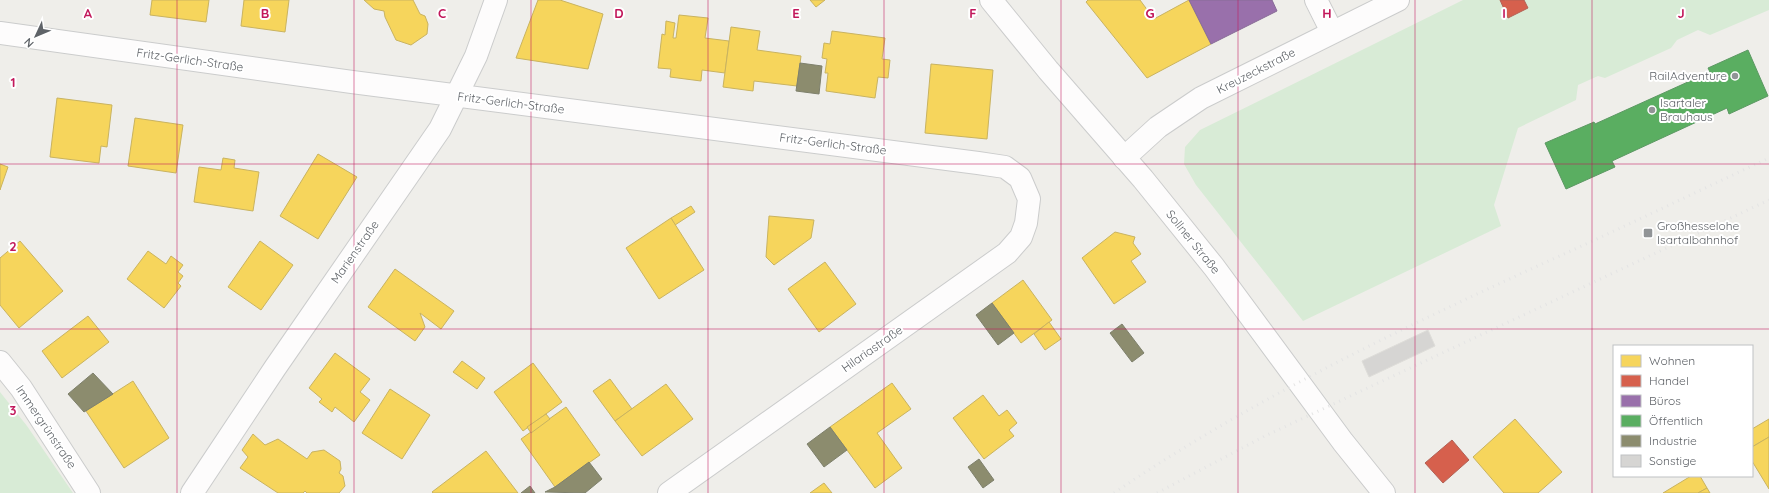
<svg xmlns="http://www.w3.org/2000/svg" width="1769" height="493" font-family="Quicksand,sans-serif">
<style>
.green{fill:#d8ebd6}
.homes{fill:#f6d55c;stroke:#c9b360}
.shops{fill:#d6604d;stroke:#b26155}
.offices{fill:#9970ab;stroke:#886c97}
.public{fill:#5aae61;stroke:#5c9863}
.industry{fill:#8c8c6e;stroke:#7e806c}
.building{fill:#d6d5d3;stroke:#deddd9}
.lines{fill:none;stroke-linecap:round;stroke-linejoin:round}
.minor-casing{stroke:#cbcccc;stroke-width:24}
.minor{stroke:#fdfcfc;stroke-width:22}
.rail{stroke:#e4e4e4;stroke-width:3;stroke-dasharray:1 5;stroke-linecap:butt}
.grid{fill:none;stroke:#c2185b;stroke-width:1;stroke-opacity:0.55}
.poi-dot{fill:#919496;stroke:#fff;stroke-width:1.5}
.labels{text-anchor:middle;stroke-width:4;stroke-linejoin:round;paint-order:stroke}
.street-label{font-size:12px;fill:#5f6368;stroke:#fff}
.poi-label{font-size:12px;fill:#5f6368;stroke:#fff;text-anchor:start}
.grid-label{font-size:13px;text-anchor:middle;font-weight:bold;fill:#c2185b;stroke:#fff;stroke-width:4;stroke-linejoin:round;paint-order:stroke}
</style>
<rect width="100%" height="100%" fill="#efeeea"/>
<g class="green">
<path d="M1463 0H1769V10L1710 35 1698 30 1677 40 1671 48 1605 78 1598 76 1578 85 1576 100 1518 128 1494 205 1501 226 1303 321 1196 185 1184 164 1185 147 1200 130Z"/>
<path d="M0 392 27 426 73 493H0Z"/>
</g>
<g class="homes">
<path d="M152 0H209L206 22 150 15Z"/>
<path d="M244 0H289L285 32 241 26Z"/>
<path d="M364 0H413L420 14 425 16 428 24 427 34 411 45 396 40 385 17 384 11 374 9Z"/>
<path d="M538 0H560L603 14 588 69 516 58Z"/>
<path d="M810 0H825L816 7Z"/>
<path d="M1088 0H1140L1154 19 1189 0 1211 44 1147 78 1086 2Z"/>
<path d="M679 15 708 18 705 38 729 41 725 73 702 70 701 81 670 77 671 69 658 68 662 34 665 35 666 21 675 23 673 38H676Z"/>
<path d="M731 27 760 31 757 50 801 56 797 86 754 81 753 91 723 87Z"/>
<path d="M832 31 885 38 882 59 890 60 888 78 878 77 875 98 826 91 828 73H825L827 59 822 58 824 43 830 44Z"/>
<path d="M931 64 993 70 987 139 925 133Z"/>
<path d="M57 98 112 105 107 147 101 146 99 163 50 157Z"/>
<path d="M135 118 183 125 176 173 128 166Z"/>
<path d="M318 154 357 177 318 239 280 216Z"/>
<path d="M223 158 235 160 234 168 259 172 253 211 194 202 199 167 221 170Z"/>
<path d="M0 164 8 167 0 190Z"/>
<path d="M691 206 695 212 675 225 671 218Z"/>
<path d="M769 216 814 220 811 238 774 265 766 257Z"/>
<path d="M671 218 704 270 659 299 626 248Z"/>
<path d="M1115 232 1135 237 1133 243 1141 254 1131 261 1146 282 1114 304 1082 258Z"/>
<path d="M20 241 63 291 19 328 0 305V258Z"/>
<path d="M260 241 293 265 261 310 228 287Z"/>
<path d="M148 251 166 264 171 256 183 265 178 272 183 276 178 283 181 286 164 308 127 279Z"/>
<path d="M825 262 856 304 819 332 788 289Z"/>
<path d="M395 269 454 311 441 329 420 313 425 327 415 341 368 307Z"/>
<path d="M1023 280 1052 320 1021 343 992 303Z"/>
<path d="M88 316 109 342 62 378 42 351Z"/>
<path d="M1049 322 1061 339 1045 350 1034 334Z"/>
<path d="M335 353 370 379 360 392 370 400 354 422 335 407 332 412 319 402 322 399 309 388Z"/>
<path d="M462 361 485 378 477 389 453 372Z"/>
<path d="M533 363 562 402 523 431 494 392Z"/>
<path d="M610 379 632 409 615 421 593 391Z"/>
<path d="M133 381 169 438 124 468 86 411Z"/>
<path d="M892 383 911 409 877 433 902 468 875 488 830 427Z"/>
<path d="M666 384 693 419 642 456 615 421Z"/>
<path d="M390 389 430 415 402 459 362 433Z"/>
<path d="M983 395 999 416 1007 410 1017 423 1009 430 1014 436 984 459 953 418Z"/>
<path d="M566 407 600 455 555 487 521 439Z"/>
<path d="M546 414 550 419 531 433 527 427Z"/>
<path d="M1515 419 1562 472 1538 493H1504L1473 457Z"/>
<path d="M1769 419V437L1752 447V429Z"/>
<path d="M253 434 265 445 278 439 307 459 312 452 324 450 340 461 341 469 339 473 343 476 345 486 339 493H307L305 491 303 493H278L240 468 248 457 242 450Z"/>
<path d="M1769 437V489L1752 461V447Z"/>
<path d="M486 451 518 493H433L432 492Z"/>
<path d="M1691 476H1700L1707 488 1698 493H1663Z"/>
<path d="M824 483 832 493H810Z"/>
<path d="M1707 488 1710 493H1698Z"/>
</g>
<g class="shops">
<path d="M1500 0H1524L1528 8 1508 18Z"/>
<path d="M1452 440 1469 460 1443 483 1425 463Z"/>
</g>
<path class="offices" d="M1189 0H1272L1277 11 1211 44Z"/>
<path class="public" d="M1748 50 1768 96 1729 114 1727 108 1612 161 1615 167 1566 189 1545 143 1594 122 1595 124 1710 72 1708 68Z"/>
<g class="industry">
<path d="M800 63 822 66 819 94 796 91Z"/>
<path d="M992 303 1014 333 998 345 976 315Z"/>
<path d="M1122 324 1144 353 1132 362 1110 333Z"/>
<path d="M93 373 113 394 84 412 68 394Z"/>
<path d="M830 427 847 450 824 467 807 444Z"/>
<path d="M979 459 994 480 983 488 968 467Z"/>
<path d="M589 462 602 479 585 493 545 492 555 487Z"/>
<path d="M530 486 535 493H521Z"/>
</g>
<path class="building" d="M1428 330 1435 346 1369 377 1362 361Z"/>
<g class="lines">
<defs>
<g id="minor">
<path d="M991 0 1048 70 1143 179 1214 267 1343 442 1384 493"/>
<path d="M1316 0 1332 32"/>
<path d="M0 33 352 82 978 163 1005 167 1020 178 1029 199 1026 223 1021 237 1007 253 669 493"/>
<path d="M1124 158 1158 127 1201 98 1398 0"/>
<path d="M0 362 21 388 89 493"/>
<path d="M192 493 275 368 440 129 476 56 496 0"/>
</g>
</defs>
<use href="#minor" class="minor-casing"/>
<use href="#minor" class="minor"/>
<g class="rail">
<path d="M1114 493C1249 401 1396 331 1544 263 1620 229 1694 193 1769 158"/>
<path d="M1157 493 1265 436 1769 200"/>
</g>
</g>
<path class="grid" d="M177 0V493M354 0V493M531 0V493M708 0V493M884 0V493M1061 0V493M1238 0V493M1415 0V493M1592 0V493M0 164H1769M0 329H1769"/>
<g class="poi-dot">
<circle cx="1735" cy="76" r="4"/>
<circle cx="1652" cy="110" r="4"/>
<rect x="1643" y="228" width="10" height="10" rx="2"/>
</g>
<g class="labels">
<g class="street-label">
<text transform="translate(190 60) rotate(8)" y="4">Fritz-Gerlich-Straße</text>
<text transform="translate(1256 71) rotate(-27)" y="4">Kreuzeckstraße</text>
<text transform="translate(511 103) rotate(7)" y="4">Fritz-Gerlich-Straße</text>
<text transform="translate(833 144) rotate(7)" y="4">Fritz-Gerlich-Straße</text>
<text transform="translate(1193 242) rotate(51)" y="4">Sollner Straße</text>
<text transform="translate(355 252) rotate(-55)" y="4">Marienstraße</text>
<text transform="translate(872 349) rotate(-35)" y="4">Hilariastraße</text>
<text transform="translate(46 427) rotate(56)" y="4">Immergrünstraße</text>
</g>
<g class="poi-label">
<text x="1727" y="80" text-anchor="end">RailAdventure</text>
<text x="1660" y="107">Isartaler<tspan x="1660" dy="14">Brauhaus</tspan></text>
<text x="1657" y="230">Großhesselohe<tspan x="1657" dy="14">Isartalbahnhof</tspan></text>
</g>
</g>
<g class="grid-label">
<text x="88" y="18">A</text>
<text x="265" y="18">B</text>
<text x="442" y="18">C</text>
<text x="619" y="18">D</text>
<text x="796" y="18">E</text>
<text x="973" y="18">F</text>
<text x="1150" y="18">G</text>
<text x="1327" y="18">H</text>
<text x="1504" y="18">I</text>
<text x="1681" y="18">J</text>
<text x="13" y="87">1</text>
<text x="13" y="251">2</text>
<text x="13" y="415">3</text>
</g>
<rect x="1613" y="345" width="140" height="132" fill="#ffffff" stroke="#bfc1c3"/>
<rect x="1621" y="355" width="20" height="12" fill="#f6d55c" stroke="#bfc1c3"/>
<text x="1649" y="365" font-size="12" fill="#5f6368">Wohnen</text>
<rect x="1621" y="375" width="20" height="12" fill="#d6604d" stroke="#bfc1c3"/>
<text x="1649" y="385" font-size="12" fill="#5f6368">Handel</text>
<rect x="1621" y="395" width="20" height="12" fill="#9970ab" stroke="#bfc1c3"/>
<text x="1649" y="405" font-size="12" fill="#5f6368">Büros</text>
<rect x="1621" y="415" width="20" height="12" fill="#5aae61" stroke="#bfc1c3"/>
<text x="1649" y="425" font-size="12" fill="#5f6368">Öffentlich</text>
<rect x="1621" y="435" width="20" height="12" fill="#8c8c6e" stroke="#bfc1c3"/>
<text x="1649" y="445" font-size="12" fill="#5f6368">Industrie</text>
<rect x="1621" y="455" width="20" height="12" fill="#d6d5d3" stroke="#bfc1c3"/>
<text x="1649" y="465" font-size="12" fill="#5f6368">Sonstige</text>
<g transform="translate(36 36) rotate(226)" stroke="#ffffff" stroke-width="3" paint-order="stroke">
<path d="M0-3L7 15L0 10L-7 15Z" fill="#5f6368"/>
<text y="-6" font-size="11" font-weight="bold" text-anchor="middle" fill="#5f6368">N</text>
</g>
</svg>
